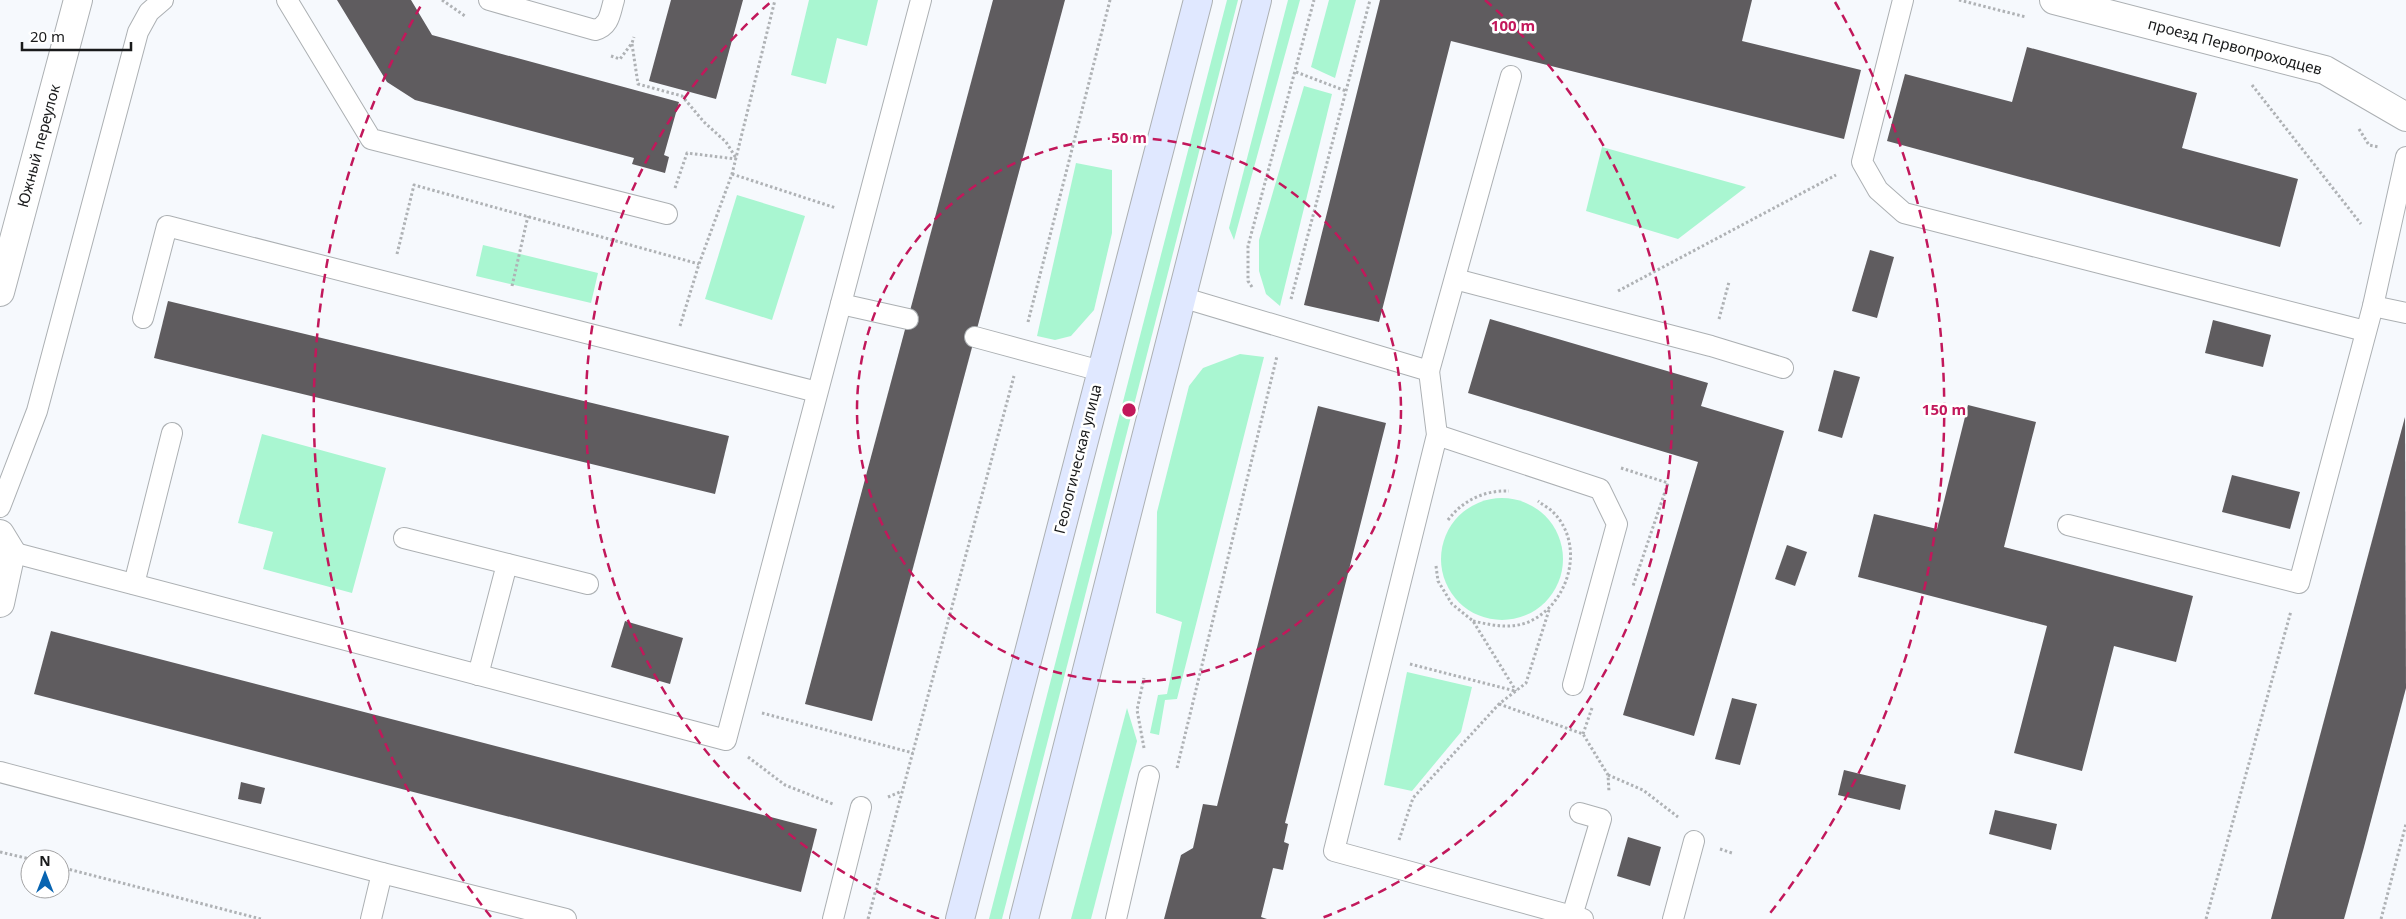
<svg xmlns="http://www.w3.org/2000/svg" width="2406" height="919" font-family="'Noto Sans',sans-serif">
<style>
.green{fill:#a9f6d1}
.building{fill:#5f5c5f}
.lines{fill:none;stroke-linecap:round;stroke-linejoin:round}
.service-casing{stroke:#acb0b3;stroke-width:22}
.minor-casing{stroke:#acb0b3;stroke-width:30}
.secondary-casing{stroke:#acb0b3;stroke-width:30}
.path{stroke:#afb2b5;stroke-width:3;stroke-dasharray:2.5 2.5;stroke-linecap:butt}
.service{stroke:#fff;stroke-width:20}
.minor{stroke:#fff;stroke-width:28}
.secondary{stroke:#e0e8ff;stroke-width:28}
.ring{fill:none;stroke:#c2185b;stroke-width:2.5;stroke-dasharray:9 6}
.labels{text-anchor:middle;stroke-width:5;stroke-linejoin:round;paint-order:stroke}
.street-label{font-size:15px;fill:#191a1b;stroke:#fff}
.centre{fill:#c2185b;stroke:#fff;stroke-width:2.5}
.ring-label{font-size:15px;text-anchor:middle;font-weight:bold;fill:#c2185b;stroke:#fff;stroke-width:5;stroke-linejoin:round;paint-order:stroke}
</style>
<rect width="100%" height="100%" fill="#f6f9fd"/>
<g class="green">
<path d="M809 0H878L867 46 837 38 826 84 791 75Z"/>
<path d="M1227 0H1238L1002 919H989Z"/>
<path d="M1288 0H1300L1234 240 1229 228Z"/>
<path d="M1329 0H1356L1335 78 1311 67Z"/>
<path d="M1304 86 1332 94 1280 306 1266 294 1259 271V240Z"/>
<path d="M1602 147 1746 187 1678 239 1586 211Z"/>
<path d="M1076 163 1112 170V233L1094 310 1071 336 1055 340 1037 336Z"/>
<path d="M737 195 805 216 772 320 705 299Z"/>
<path d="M483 245 598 273 591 303 476 276Z"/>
<path d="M1240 354 1264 357 1177 699 1165 700 1159 735 1150 733 1158 695 1167 694 1182 622 1156 613 1157 512 1189 386 1203 368Z"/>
<path d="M262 434 386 468 352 593 263 569 273 532 238 523Z"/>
<circle cx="1502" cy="559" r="61"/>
<path d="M1407 672 1472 687 1461 732 1412 791 1384 785Z"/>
<path d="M1127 708 1137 741 1091 919H1071Z"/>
</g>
<g class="building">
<path d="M337 0H411L432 35 679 102 664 155 669 157 665 173 632 164 634 158 415 100 387 82Z"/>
<path d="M671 0H743L716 99 649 81Z"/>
<path d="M993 0H1065L872 721 805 704Z"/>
<path d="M1380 0H1752L1742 41 1861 70 1844 139 1451 41 1379 322 1304 305Z"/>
<path d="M2027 47 2197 93 2182 148 2298 179 2280 247 1887 141 1905 74 2012 102Z"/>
<path d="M1870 250 1894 257 1877 318 1852 311Z"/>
<path d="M168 301 729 436 715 494 154 358Z"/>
<path d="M1490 319 1708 383 1701 406 1784 431 1694 736 1623 715 1698 462 1468 393Z"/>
<path d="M2213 320 2271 335 2263 367 2205 353Z"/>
<path d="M1834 370 1860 377 1842 438 1818 431Z"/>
<path d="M1968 405 2036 422 2004 547 2193 596 2176 662 2114 646 2082 771 2014 753 2047 626 1858 577 1874 514 1937 529Z"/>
<path d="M1318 406 1386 423 1285 823 1288 824 1284 842 1289 844 1283 870 1273 868 1261 917 1267 919H1164L1181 855 1193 848 1203 804 1217 806Z"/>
<path d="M2405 417 2406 688 2364 847 2344 919H2271Z"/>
<path d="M2232 475 2300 492 2290 529 2222 512Z"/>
<path d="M1787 545 1807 552 1795 586 1775 579Z"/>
<path d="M625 621 683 638 670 684 611 667Z"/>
<path d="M51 631 817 829 801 892 34 694Z"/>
<path d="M1732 698 1757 704 1740 765 1715 759Z"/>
<path d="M1844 770 1906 785 1900 810 1838 795Z"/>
<path d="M241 782 265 788 261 804 238 799Z"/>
<path d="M1995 810 2057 824 2051 850 1989 834Z"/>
<path d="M1628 837 1661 847 1650 886 1617 876Z"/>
</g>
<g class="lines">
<defs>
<g id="service">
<path d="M287 0 371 139 667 214"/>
<path d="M489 0 595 30C610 26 610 13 614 0"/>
<path d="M1903 0 1862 162 1878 190 1904 213 2365 331"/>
<path d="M1455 279 1711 346 1783 368"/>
<path d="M1181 297 1429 371 1437 435 1334 851 1583 919"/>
<path d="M841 304 908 319"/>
<path d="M2373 306 2406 313"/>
<path d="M143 318 167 226 817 392"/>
<path d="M975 337 1101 371"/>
<path d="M1429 371 1511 76"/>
<path d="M1437 435 1600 489 1617 524 1573 685"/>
<path d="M0 507 37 411 138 32 149 12 163 0"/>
<path d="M2068 525 2299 583 2373 306 2406 157"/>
<path d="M404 538 588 584"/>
<path d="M11 552 726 740 921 0"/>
<path d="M134 584 172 433"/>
<path d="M478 675 507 564"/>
<path d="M0 772 382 873 566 919"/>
<path d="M1572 916 1601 819 1580 813"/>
<path d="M371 919 382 873"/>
<path d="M833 919 861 807"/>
<path d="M1116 919 1149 776"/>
<path d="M1673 919 1694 841"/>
</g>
<g id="minor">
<path d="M2054 0 2325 70 2406 117"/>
<path d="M0 292 78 0"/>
<path d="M0 534 11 552 0 603"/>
</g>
<g id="secondary">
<path d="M960 919 1198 0"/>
<path d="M1024 919 1257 0"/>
</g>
</defs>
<use href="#service" class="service-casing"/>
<use href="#minor" class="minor-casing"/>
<use href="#secondary" class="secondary-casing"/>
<g class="path">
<path d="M442 0 465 16"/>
<path d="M1959 0 2026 17"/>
<path d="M632 44 638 84 682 96 704 122 726 142 736 158"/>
<path d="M611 56 620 59 632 43 634 37"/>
<path d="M1296 72 1346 91"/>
<path d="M2252 85 2361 224"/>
<path d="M2359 129 2369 145 2379 147"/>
<path d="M732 174 836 208"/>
<path d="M675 188 687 153 736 159"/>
<path d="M397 254 414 185 699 264"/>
<path d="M512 286 528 216"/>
<path d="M1252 287 1248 281V246L1314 0"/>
<path d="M1618 291 1836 175"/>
<path d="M1291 299 1370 0"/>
<path d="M1719 319 1729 282"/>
<path d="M1028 322 1110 0"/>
<path d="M680 326 699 264 732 174 775 0"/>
<path d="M1621 468 1668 483 1633 586"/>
<path d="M1448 520C1462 501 1484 490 1509 491"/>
<path d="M1436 566 1438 581 1452 604 1473 621 1516 691"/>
<path d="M1473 621C1491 625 1508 629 1526 623 1568 607 1587 546 1553 512 1549 508 1543 505 1538 501"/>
<path d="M1410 664 1515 691"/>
<path d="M1499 704 1583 734 1608 775 1609 792"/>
<path d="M762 713 913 753"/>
<path d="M1583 734 1592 708"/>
<path d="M1144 748 1137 710 1144 678"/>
<path d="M748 757 785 785 833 804"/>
<path d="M1177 768 1277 356"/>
<path d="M1608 775 1643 790 1678 817"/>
<path d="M888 797 902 791"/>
<path d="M1399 840 1413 798 1499 704 1526 683 1549 610"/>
<path d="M1720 849 1732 853"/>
<path d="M0 852 30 859"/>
<path d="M60 867 261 919"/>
<path d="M868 919 1014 376"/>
<path d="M2206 919 2291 611"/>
<path d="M2381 919 2406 824"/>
</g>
<use href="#service" class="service"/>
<use href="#minor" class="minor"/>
<use href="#secondary" class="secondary"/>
</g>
<g class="ring">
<circle cx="1129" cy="410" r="272"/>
<path d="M939 919A543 543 0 0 1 773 0M1485 0A543 543 0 0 1 1319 919"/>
<path d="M491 917A815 815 0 0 1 423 2M1835 2A815 815 0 0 1 1767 917"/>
</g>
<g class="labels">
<g class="street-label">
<text transform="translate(2235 47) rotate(15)" y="5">проезд Первопроходцев</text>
<text transform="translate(39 146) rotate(-75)" y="5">Южный переулок</text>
<text transform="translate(1078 459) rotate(-76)" y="5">Геологическая улица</text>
</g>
</g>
<circle cx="1129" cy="410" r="8" class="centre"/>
<g class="ring-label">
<text x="1513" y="31">100 m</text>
<text x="1129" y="143">50 m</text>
<text x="1944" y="415">150 m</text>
</g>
<g transform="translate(45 874)"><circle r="24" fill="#ffffff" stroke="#a3a3a4"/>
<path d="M0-4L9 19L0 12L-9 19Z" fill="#0864b1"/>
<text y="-8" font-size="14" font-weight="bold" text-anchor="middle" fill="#191a1b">N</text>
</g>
<path d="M22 42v8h109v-8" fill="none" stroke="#191a1b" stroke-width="2.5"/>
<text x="30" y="42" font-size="15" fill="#191a1b" stroke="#ffffff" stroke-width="4" paint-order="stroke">20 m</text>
</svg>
